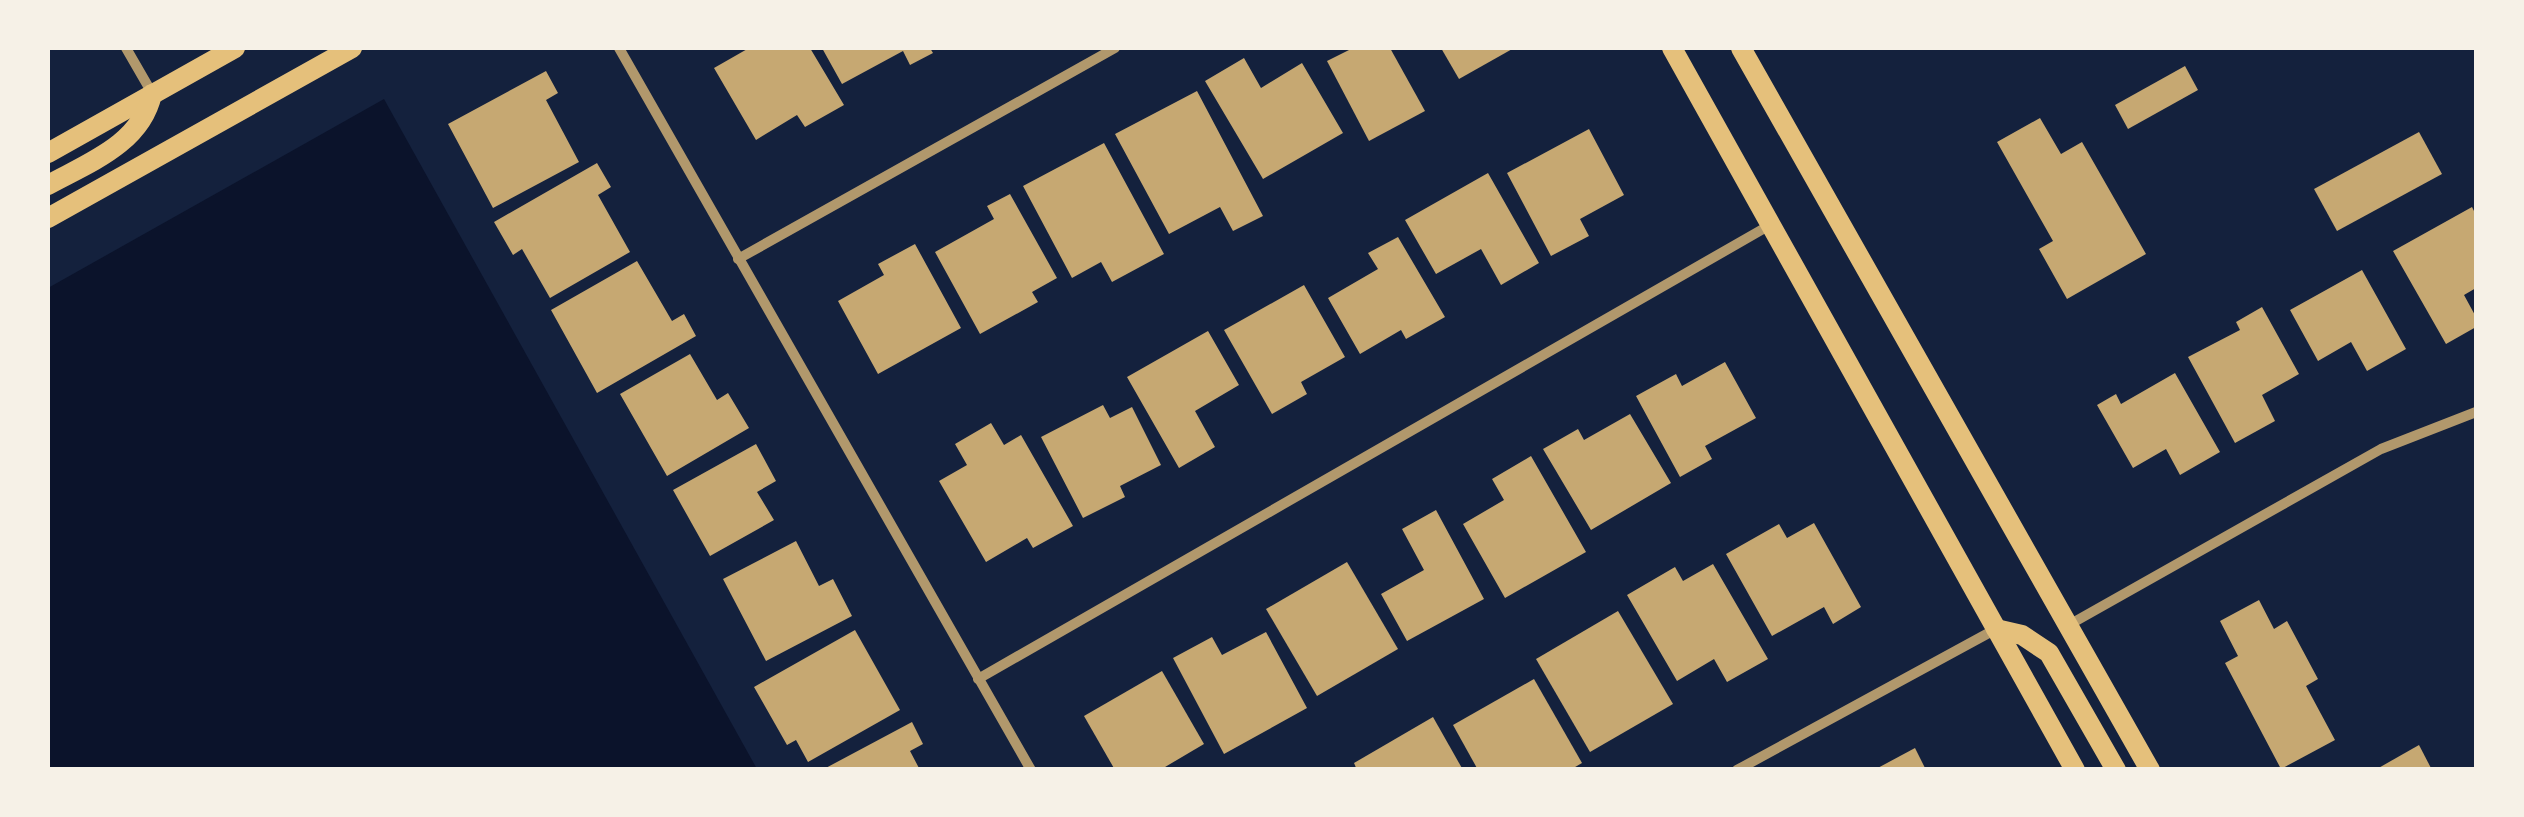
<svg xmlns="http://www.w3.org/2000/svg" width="2524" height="817" font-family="Poppins,sans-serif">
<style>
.water{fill:#0b132b}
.building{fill:#c6a872}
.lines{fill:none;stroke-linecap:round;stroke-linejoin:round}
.minor{stroke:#b1986c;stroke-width:10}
.secondary{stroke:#e5c07b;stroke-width:20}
</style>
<rect width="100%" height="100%" fill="#14213d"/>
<path class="water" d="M384 99 757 769H48V288Z"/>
<g class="building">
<path d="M749 48H810L844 105 805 127 797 115 756 140 714 68Z"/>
<path d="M822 48H930L933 53 910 65 903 51 842 84Z"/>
<path d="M1353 48H1390L1425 111 1369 141 1327 61Z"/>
<path d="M1441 48H1514L1459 79Z"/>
<path d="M1244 58 1261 88 1302 63 1343 133 1263 179 1205 81Z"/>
<path d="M2185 66 2198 90 2128 129 2115 105Z"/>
<path d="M546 71 558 93 546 100 579 162 493 208 448 124Z"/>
<path d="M1197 91 1263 216 1233 231 1220 207 1169 234 1115 134Z"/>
<path d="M2040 118 2061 154 2082 142 2146 254 2067 299 2039 249 2053 241 1997 142Z"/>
<path d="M1589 129 1624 195 1580 219 1589 236 1551 256 1507 173Z"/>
<path d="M2419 132 2442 174 2337 231 2314 189Z"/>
<path d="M1104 143 1164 254 1112 282 1101 262 1072 278 1023 186Z"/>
<path d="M597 163 611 187 598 195 630 252 550 298 522 249 513 255 494 222Z"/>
<path d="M1488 173 1539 263 1501 285 1481 249 1436 274 1405 220Z"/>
<path d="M1010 194 1057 278 1032 292 1038 302 980 334 935 252 994 219 987 206Z"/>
<path d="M2472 207 2476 215V288L2464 295 2476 317V327L2446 344 2393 251Z"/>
<path d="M1398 237 1445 317 1406 339 1401 330 1360 354 1328 298 1378 269 1368 253Z"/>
<path d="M915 244 961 328 878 374 838 301 884 275 878 264Z"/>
<path d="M637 261 672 321 684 314 696 336 597 393 551 310Z"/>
<path d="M2362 270 2406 349 2367 371 2351 342 2318 361 2290 310Z"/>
<path d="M1304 285 1345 357 1301 382 1307 394 1272 414 1224 330Z"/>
<path d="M2262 307 2299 374 2262 395 2275 421 2235 443 2188 357 2240 330 2236 322Z"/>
<path d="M1208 331 1239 385 1195 411 1215 447 1179 468 1127 377Z"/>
<path d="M690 354 717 400 728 393 749 428 667 476 620 394Z"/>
<path d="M1725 362 1756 418 1705 446 1712 459 1680 477 1636 396 1676 374 1682 386Z"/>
<path d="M2175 373 2220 452 2180 475 2166 449 2133 468 2097 405 2116 394 2121 404Z"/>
<path d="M1103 405 1110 418 1132 407 1161 465 1120 486 1125 497 1083 518 1041 437Z"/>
<path d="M1630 414 1671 483 1591 530 1543 449 1578 429 1584 440Z"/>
<path d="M991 423 1004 445 1021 435 1073 526 1033 548 1027 538 986 562 939 481 967 465 955 444Z"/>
<path d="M756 444 776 481 757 492 774 520 710 556 673 490Z"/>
<path d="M1531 456 1586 552 1505 598 1463 524 1504 500 1492 479Z"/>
<path d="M1436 510 1484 599 1407 641 1381 594 1424 570 1402 529Z"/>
<path d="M1814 523 1861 607 1833 624 1824 607 1772 636 1726 554 1779 524 1787 538Z"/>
<path d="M796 541 819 586 833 579 852 616 766 661 723 579Z"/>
<path d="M1347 562 1398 649 1317 696 1266 609Z"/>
<path d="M1713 564 1768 659 1727 682 1714 659 1677 681 1627 595 1675 567 1683 581Z"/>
<path d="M2259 600 2274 629 2287 621 2318 679 2306 686 2335 740 2281 769 2225 663 2238 656 2220 621Z"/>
<path d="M1618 611 1673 704 1590 752 1536 659Z"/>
<path d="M855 630 900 710 808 762 796 740 787 745 754 687Z"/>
<path d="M1266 632 1307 708 1224 754 1173 658 1212 637 1222 655Z"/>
<path d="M1162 671 1204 744 1160 770H1115L1084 716Z"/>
<path d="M1534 679 1582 763 1570 770H1478L1453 725Z"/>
<path d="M1433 717 1463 770H1357L1354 763Z"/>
<path d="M912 722 923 744 910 751 920 770H822Z"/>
<path d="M2419 745 2432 770H2375Z"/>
<path d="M1915 748 1926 770H1874Z"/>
</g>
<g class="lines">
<g class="minor">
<path d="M126 48 152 93"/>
<path d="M619 48 1031 770"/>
<path d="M738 259 1115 48"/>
<path d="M2067 626 2381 449 2476 412"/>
<path d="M978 679 1770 225"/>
<path d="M1737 770 1996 629"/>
</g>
<g class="secondary">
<path d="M1672 48 2075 770"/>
<path d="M1741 48 2150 770"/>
<path d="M48 153 235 48"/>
<path d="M48 185C88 163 141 144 152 94"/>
<path d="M48 218 352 48"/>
<path d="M1996 629 2022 635 2049 653 2116 770"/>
</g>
</g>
<rect width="2524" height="817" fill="none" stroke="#f6f1e7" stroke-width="100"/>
</svg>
